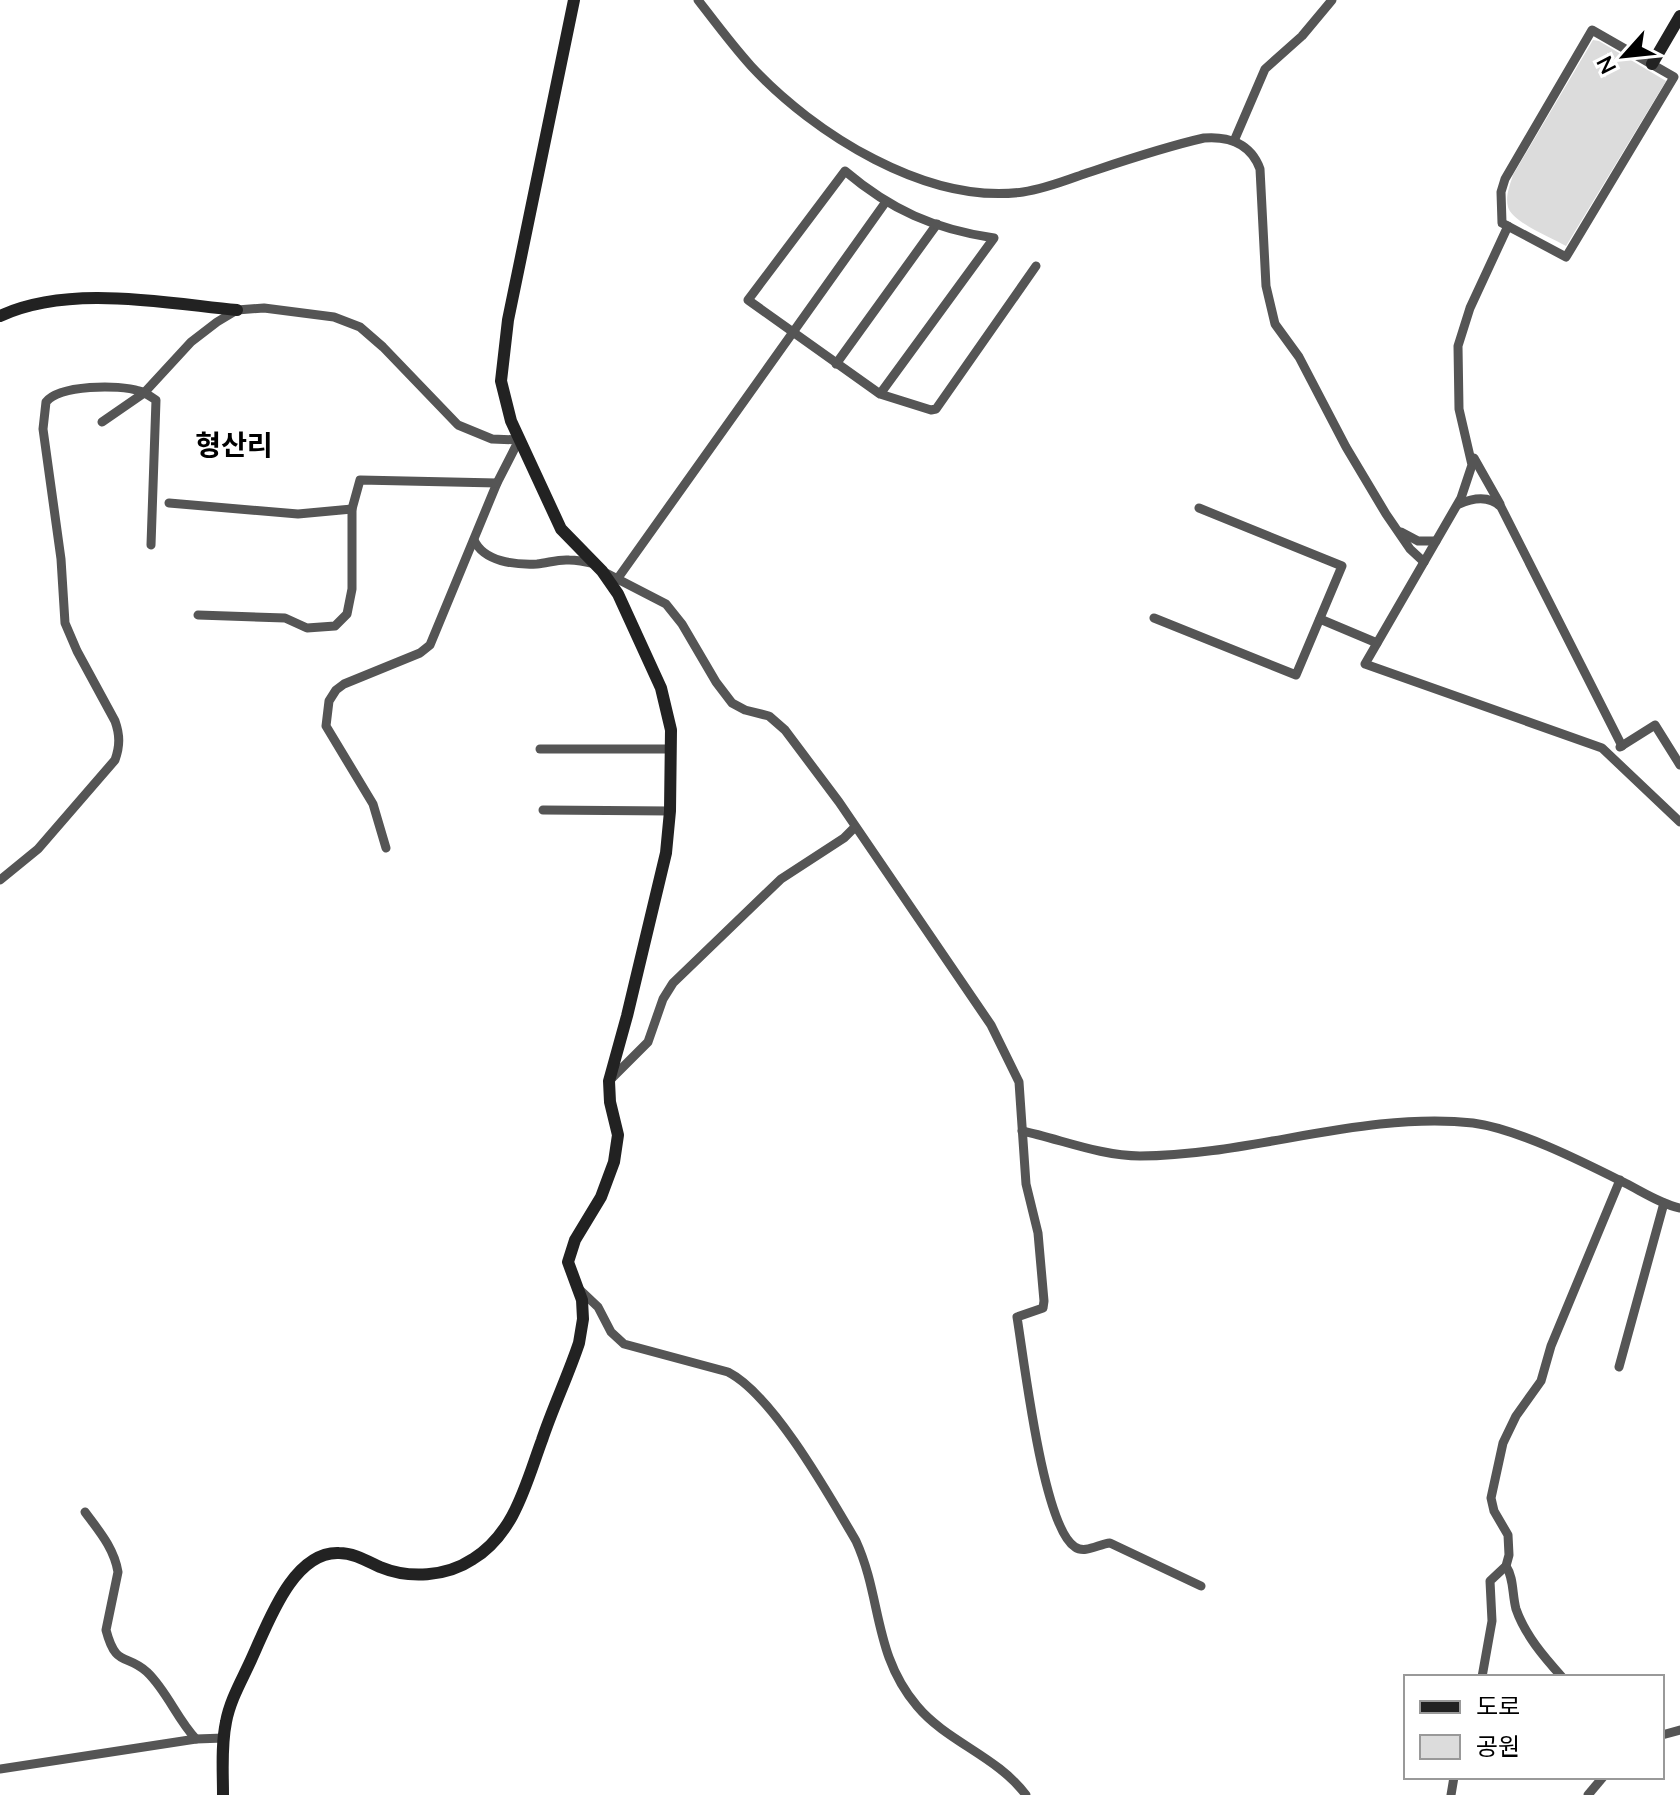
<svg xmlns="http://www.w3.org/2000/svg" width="1680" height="1795" font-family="'Nunito Sans','Noto Sans KR',sans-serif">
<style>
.green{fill:#dcdcdc}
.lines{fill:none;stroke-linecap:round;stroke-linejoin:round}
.street{stroke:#555;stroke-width:9}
.secondary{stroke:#222;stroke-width:12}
.labels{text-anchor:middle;stroke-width:8;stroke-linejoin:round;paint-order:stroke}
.quarter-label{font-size:28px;font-weight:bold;fill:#000;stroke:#fff}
</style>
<rect width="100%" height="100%" fill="#fff"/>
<path class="green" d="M1593 40 1599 41 1666 81 1566 246C1552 238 1512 222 1508 207 1505 196 1510 185 1513 175Z"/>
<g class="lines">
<g class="street">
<path d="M698 0C715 22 732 45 751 66 814 134 927 205 1023 192 1045 189 1067 180 1087 173 1126 160 1164 147 1204 138 1229 136 1251 144 1260 169L1266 286 1275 324 1299 357 1346 447 1386 514 1410 549 1424 562"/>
<path d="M1592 30 1674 77 1566 257 1502 223 1501 192 1505 179Z"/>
<path d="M1234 141 1265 69 1302 36 1332 0"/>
<path d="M1508 226 1470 308 1458 346 1459 409 1472 465 1461 498 1365 664 1602 748 1680 822"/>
<path d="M836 364 937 224"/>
<path d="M880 394 994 238C934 229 891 210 845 171L748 300 880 394 931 410 936 409 1036 266"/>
<path d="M102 422 144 393 191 342 217 322 237 310 264 308 334 317 360 327 383 347 458 425 492 439 519 440 497 483 430 645 420 653 344 684 336 690 329 701 326 726 373 804 386 848"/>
<path d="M1474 458 1500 504"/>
<path d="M169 503 298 514 352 509"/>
<path d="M1459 504C1473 498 1489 495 1501 507L1622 746"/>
<path d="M1401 532 1418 541H1436"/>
<path d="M474 540C484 562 515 565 537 564 548 563 558 559 569 560 578 560 587 562 595 564"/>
<path d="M604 572 666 604 682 624 716 682 732 703 745 710 769 716 785 730 839 802 991 1025 1019 1082 1026 1184 1038 1233 1044 1301 1043 1308 1017 1317C1024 1359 1043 1527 1075 1547 1085 1554 1099 1544 1110 1543L1201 1586"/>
<path d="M618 578 885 203"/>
<path d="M198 615 285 618 307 628 335 626 347 614 352 589V509L360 480 497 483"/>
<path d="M1154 618 1296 675 1342 566 1199 508"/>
<path d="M1320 619 1377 643"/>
<path d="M1620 747 1655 725 1680 765"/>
<path d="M540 749H670"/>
<path d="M543 810 670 811"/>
<path d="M0 880 38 849 115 760C120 746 120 735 115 721L77 651 65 623 61 559 43 429 46 402C59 385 119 384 139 391 145 392 151 397 156 400L151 545"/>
<path d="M609 1081 648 1042 663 999 673 983 781 879 844 838 854 828"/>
<path d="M1022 1131C1060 1139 1101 1156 1140 1156 1249 1156 1364 1111 1473 1123 1518 1129 1583 1162 1625 1183 1643 1192 1661 1204 1680 1208"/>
<path d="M580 1290 598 1307 611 1332 624 1344 728 1372C773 1395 829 1495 856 1541 882 1598 873 1654 917 1706 947 1742 997 1756 1026 1795"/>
<path d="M1619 1367 1664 1203"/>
<path d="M85 1512C99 1531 114 1548 118 1572L106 1630C116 1668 126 1653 147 1672 167 1691 177 1719 196 1739"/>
<path d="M1506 1566C1514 1578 1512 1594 1516 1609 1525 1635 1544 1657 1562 1677"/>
<path d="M1482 1677 1492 1621 1490 1581 1506 1566 1509 1555 1508 1535 1494 1511 1491 1498 1503 1443 1516 1416 1541 1381 1551 1346 1620 1180"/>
<path d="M1662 1735 1680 1730"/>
<path d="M0 1769 196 1739 224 1738"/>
<path d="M1451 1795 1454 1777"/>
<path d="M1588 1795 1603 1777"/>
</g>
<g class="secondary">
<path d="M1652 64 1680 16"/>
<path d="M0 316C69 284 164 303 237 310"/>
<path d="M223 1795C223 1771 221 1746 226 1722 230 1700 242 1680 251 1660 267 1626 292 1551 339 1553 354 1553 367 1561 380 1567 409 1579 446 1577 473 1559 515 1533 526 1483 542 1440 553 1407 568 1376 579 1343L583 1319 582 1300 568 1262 575 1240 601 1197 614 1162 618 1135 610 1102 609 1081 627 1016 666 853 670 811 671 730 661 688 618 594 602 571 561 529 511 421 501 381 508 320 574 0"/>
</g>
</g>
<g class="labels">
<g class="quarter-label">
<text x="234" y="455">형산리</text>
</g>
</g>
<rect x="1404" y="1675" width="260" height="104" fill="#ffffff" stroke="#999999" stroke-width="2"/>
<rect x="1420" y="1701" width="40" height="12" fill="#222222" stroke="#999999" stroke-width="2"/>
<text x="1476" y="1715" font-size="24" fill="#000000">도로</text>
<rect x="1420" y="1735" width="40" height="24" fill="#dcdcdc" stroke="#999999" stroke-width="2"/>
<text x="1476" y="1755" font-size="24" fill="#000000">공원</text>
<g transform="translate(1624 56) rotate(243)" stroke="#ffffff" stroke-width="6" paint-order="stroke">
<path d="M0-6L14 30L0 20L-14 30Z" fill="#000000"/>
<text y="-12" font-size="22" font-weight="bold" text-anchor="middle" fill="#000000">N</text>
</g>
</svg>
